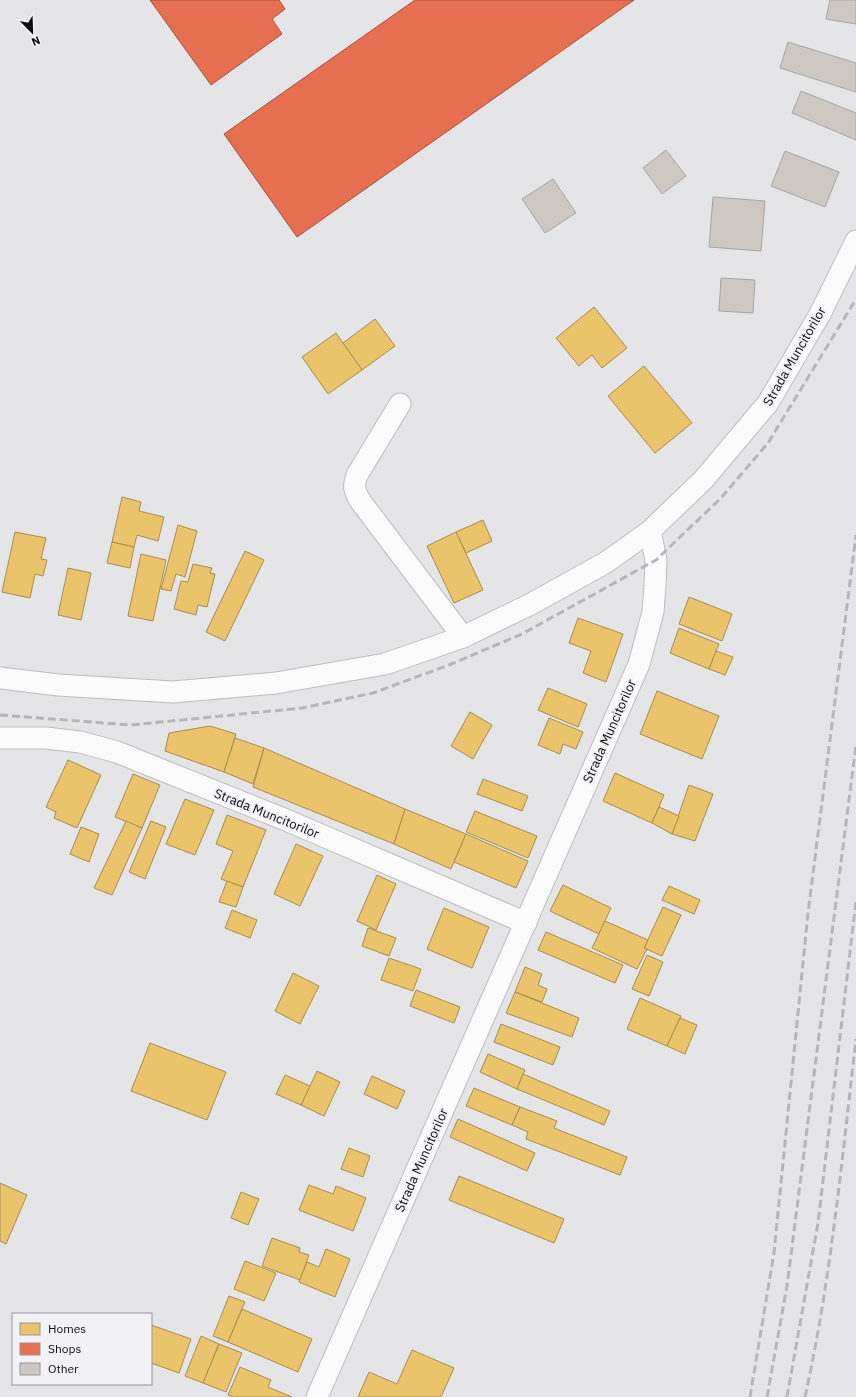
<svg xmlns="http://www.w3.org/2000/svg" width="856" height="1397" font-family="'IBM Plex Sans',sans-serif">
<style>
.homes{fill:#e9c46a;stroke:#a68c4e}
.shops{fill:#e76f51;stroke:#a5513d}
.building{fill:#cec8c3;stroke:#a5a4a5}
.lines{fill:none;stroke-linecap:round;stroke-linejoin:round}
.minor-casing{stroke:#bcbcbe;stroke-width:23}
.minor{stroke:#fbfbfc;stroke-width:21}
.rail{stroke:#b6b6b8;stroke-width:3;stroke-dasharray:8 4;stroke-linecap:butt}
.labels{text-anchor:middle;stroke-width:4;stroke-linejoin:round;paint-order:stroke}
.street-label{font-size:13px;fill:#0b0b0d;stroke:#f1f1f6}
</style>
<rect width="100%" height="100%" fill="#e5e5e8"/>
<g class="homes">
<path d="M594 307 627 348 602 368 592 355 579 366 556 338Z"/>
<path d="M375 319 395 346 362 370 343 343Z"/>
<path d="M336 333 362 370 328 394 302 357Z"/>
<path d="M644 366 692 423 655 453 608 396Z"/>
<path d="M122 497 141 502 139 511 164 517 158 541 137 535 134 547 112 542Z"/>
<path d="M483 520 492 541 466 553 456 532Z"/>
<path d="M178 525 197 531 185 577 176 574 171 591 161 589Z"/>
<path d="M15 532 46 538 41 559 47 560 43 576 35 574 30 598 2 592Z"/>
<path d="M456 532 483 590 454 603 427 546Z"/>
<path d="M112 542 134 547 130 568 107 563Z"/>
<path d="M245 551 264 560 225 641 206 632Z"/>
<path d="M141 554 166 560 153 621 128 616Z"/>
<path d="M193 564 212 568 210 573 215 574 207 607 198 605 196 615 174 609 181 581 188 582Z"/>
<path d="M68 568 91 573 81 620 58 615Z"/>
<path d="M689 597 732 614 722 641 679 624Z"/>
<path d="M578 618 623 634 606 682 583 673 591 651 569 643Z"/>
<path d="M679 628 719 644 709 669 670 653Z"/>
<path d="M716 651 733 657 725 675 709 669Z"/>
<path d="M548 688 587 704 578 727 538 710Z"/>
<path d="M657 691 719 716 702 759 640 734Z"/>
<path d="M470 712 492 725 473 759 451 746Z"/>
<path d="M549 718 583 732 576 749 563 744 560 754 538 745Z"/>
<path d="M210 726 236 734 224 772 165 751 169 733Z"/>
<path d="M235 738 264 748 253 784 224 772Z"/>
<path d="M264 748 405 809 394 844 253 787Z"/>
<path d="M68 760 101 775 77 828 54 818 56 812 46 807Z"/>
<path d="M615 773 664 795 652 823 603 801Z"/>
<path d="M133 774 160 785 142 828 115 817Z"/>
<path d="M483 779 528 796 522 811 477 794Z"/>
<path d="M689 785 713 794 695 841 672 834Z"/>
<path d="M185 799 214 810 195 855 166 844Z"/>
<path d="M659 807 679 816 672 834 652 823Z"/>
<path d="M405 809 466 834 451 869 394 844Z"/>
<path d="M475 811 537 836 528 858 466 832Z"/>
<path d="M227 815 266 830 243 887 221 879 233 851 216 844Z"/>
<path d="M126 821 142 828 112 895 94 888Z"/>
<path d="M151 821 166 827 145 879 129 872Z"/>
<path d="M81 827 99 834 89 862 70 854Z"/>
<path d="M466 834 528 861 516 888 454 862Z"/>
<path d="M296 844 323 856 300 906 274 894Z"/>
<path d="M377 875 396 884 376 930 357 921Z"/>
<path d="M227 881 243 887 236 907 219 902Z"/>
<path d="M563 885 611 908 599 934 550 911Z"/>
<path d="M669 886 700 900 694 914 662 900Z"/>
<path d="M663 907 681 915 662 956 644 948Z"/>
<path d="M444 908 489 927 472 968 427 949Z"/>
<path d="M232 910 257 920 250 938 225 928Z"/>
<path d="M605 921 648 940 644 948 647 949 637 969 592 948Z"/>
<path d="M368 928 396 938 389 956 362 946Z"/>
<path d="M546 932 623 965 615 983 538 950Z"/>
<path d="M647 955 663 962 649 996 632 989Z"/>
<path d="M389 958 421 969 413 991 381 980Z"/>
<path d="M525 967 542 974 538 985 547 989 542 1002 515 992Z"/>
<path d="M293 973 319 986 300 1024 275 1011Z"/>
<path d="M416 990 460 1007 454 1023 410 1006Z"/>
<path d="M515 992 579 1018 572 1037 506 1013Z"/>
<path d="M640 998 681 1016 667 1046 627 1029Z"/>
<path d="M680 1018 697 1025 685 1054 667 1046Z"/>
<path d="M501 1024 560 1047 553 1065 494 1042Z"/>
<path d="M150 1043 226 1072 207 1120 131 1091Z"/>
<path d="M488 1054 525 1070 517 1089 480 1072Z"/>
<path d="M317 1071 340 1082 324 1116 301 1105Z"/>
<path d="M523 1074 610 1111 604 1125 517 1089Z"/>
<path d="M285 1075 310 1086 301 1105 276 1094Z"/>
<path d="M372 1076 405 1091 397 1109 364 1094Z"/>
<path d="M474 1088 520 1107 512 1125 466 1106Z"/>
<path d="M520 1107 557 1121 554 1128 627 1157 620 1175 526 1139 528 1132 512 1125Z"/>
<path d="M458 1119 535 1153 527 1171 450 1137Z"/>
<path d="M349 1148 370 1156 363 1177 341 1169Z"/>
<path d="M459 1176 564 1219 554 1243 449 1200Z"/>
<path d="M0 1183 27 1195 6 1244 0 1241Z"/>
<path d="M309 1185 333 1194 336 1186 366 1198 353 1231 299 1210Z"/>
<path d="M241 1192 259 1199 248 1225 231 1218Z"/>
<path d="M272 1238 300 1248 299 1252 309 1255 300 1280 262 1266Z"/>
<path d="M326 1249 350 1259 335 1297 299 1282 307 1262 319 1267Z"/>
<path d="M245 1261 276 1273 264 1301 234 1289Z"/>
<path d="M229 1296 245 1302 228 1342 213 1336Z"/>
<path d="M242 1309 312 1339 298 1372 228 1342Z"/>
<path d="M151 1325 191 1339 179 1373 151 1363Z"/>
<path d="M201 1336 219 1344 203 1383 185 1376Z"/>
<path d="M219 1344 242 1353 226 1392 203 1383Z"/>
<path d="M412 1350 454 1368 441 1397H358L369 1372 397 1384Z"/>
<path d="M240 1367 271 1380 268 1387 292 1397H234L228 1395Z"/>
</g>
<g class="shops">
<path d="M150 0H279L285 9 272 19 282 34 211 85Z"/>
<path d="M415 0H634L297 237 224 134Z"/>
</g>
<g class="building">
<path d="M830 0H856V24L826 19Z"/>
<path d="M788 42 856 63V92L780 68Z"/>
<path d="M801 91 856 113V140L792 113Z"/>
<path d="M666 150 686 176 662 194 643 168Z"/>
<path d="M785 151 839 172 825 207 771 186Z"/>
<path d="M553 179 576 213 545 233 522 199Z"/>
<path d="M713 197 765 201 761 251 709 247Z"/>
<path d="M721 278 755 280 753 313 719 311Z"/>
</g>
<g class="lines">
<defs>
<g id="minor">
<path d="M400 404 357 475C353 487 354 491 361 502L463 637"/>
<path d="M0 678 58 685 173 692 276 683 385 664 463 637 531 604 605 563 650 531 704 479 768 403 820 314 856 241"/>
<path d="M0 738H46L80 742 117 752 286 820 526 923"/>
<path d="M317 1397 639 664 653 612 655 586 656 560 650 531"/>
</g>
</defs>
<use href="#minor" class="minor-casing"/>
<use href="#minor" class="minor"/>
<g class="rail">
<path d="M0 715 131 725 302 708 373 693 449 665 522 634 656 560 721 498 768 443 856 299"/>
<path d="M750 1397 774 1253 808 913 856 535"/>
<path d="M767 1397 787 1286 856 745"/>
<path d="M787 1397 818 1223 856 901"/>
<path d="M805 1397C831 1279 842 1159 856 1039"/>
</g>
</g>
<g class="labels">
<g class="street-label">
<text transform="translate(794 356) rotate(-60)" y="5">Strada Muncitorilor</text>
<text transform="translate(609 731) rotate(-66)" y="5">Strada Muncitorilor</text>
<text transform="translate(267 813) rotate(22)" y="5">Strada Muncitorilor</text>
<text transform="translate(421 1160) rotate(-66)" y="5">Strada Muncitorilor</text>
</g>
</g>
<rect x="12" y="1313" width="140" height="72" fill="#f1f1f6" stroke="#959599"/>
<rect x="20" y="1323" width="20" height="12" fill="#e9c46a" stroke="#959599"/>
<text x="48" y="1333" font-size="12" fill="#0b0b0d">Homes</text>
<rect x="20" y="1343" width="20" height="12" fill="#e76f51" stroke="#959599"/>
<text x="48" y="1353" font-size="12" fill="#0b0b0d">Shops</text>
<rect x="20" y="1363" width="20" height="12" fill="#cec8c3" stroke="#959599"/>
<text x="48" y="1373" font-size="12" fill="#0b0b0d">Other</text>
<g transform="translate(32 32) rotate(157)" stroke="#f1f1f6" stroke-width="3" paint-order="stroke">
<path d="M0-3L7 15L0 10L-7 15Z" fill="#0b0b0d"/>
<text y="-6" font-size="11" font-weight="bold" text-anchor="middle" fill="#0b0b0d">N</text>
</g>
</svg>
